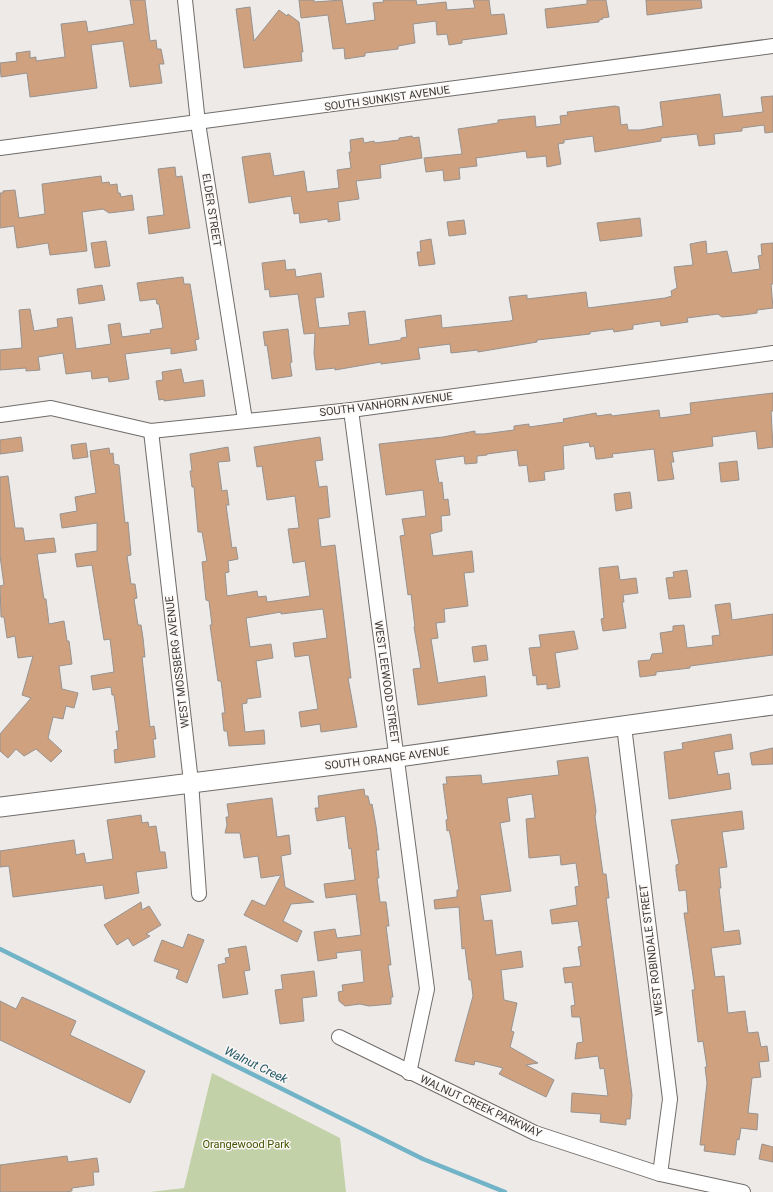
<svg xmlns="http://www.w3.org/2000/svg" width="773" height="1192" font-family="Roboto,sans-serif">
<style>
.green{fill:#c2d1a7}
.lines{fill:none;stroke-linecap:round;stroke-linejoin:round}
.stream{stroke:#71b3c7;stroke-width:4.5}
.building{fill:#d0a17e;stroke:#969391}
.street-casing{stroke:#6f6c6a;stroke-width:16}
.secondary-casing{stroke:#6f6c6a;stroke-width:21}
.street{stroke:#fff;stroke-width:14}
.secondary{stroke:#fff;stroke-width:19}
.labels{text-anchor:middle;stroke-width:3;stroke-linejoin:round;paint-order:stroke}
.street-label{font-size:11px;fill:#3b3a39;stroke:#fbf7f5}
.park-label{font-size:11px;fill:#435602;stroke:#fbf7f5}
.water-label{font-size:12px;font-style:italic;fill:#225867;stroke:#fbf7f5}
</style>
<rect width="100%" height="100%" fill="#eeeae8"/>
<path class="green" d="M212 1073 340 1138 346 1192H150L184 1188Z"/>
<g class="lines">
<path class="stream" d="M0 949 423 1159 505 1192"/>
</g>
<g class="building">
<path d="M130 0H145L150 41 156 40 157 49H161L164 64H159L162 83 130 87 123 41 91 45 97 88 30 97 27 73 1 77 0 63 17 61 16 53 30 51V58L36 57V61L65 57 61 24 86 21 88 32 134 24Z"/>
<path d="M299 0H314V2L342 0 346 24 375 20 373 3 384 2 383 0H416L417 5 446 2 447 10 475 8 473 0H489L491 15 504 14 507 34 462 40V43L449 45 447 34 437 35 436 21 413 24 415 43 398 46V49L365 53V56L345 59 344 48 333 49 328 15 301 18Z"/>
<path d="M587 0H606L609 17 602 18 603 19 599 20V22L547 28 545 9 587 4Z"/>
<path d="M646 0H701L702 8 647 15Z"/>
<path d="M250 7 254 41 279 10 287 16 288 14 299 22 303 52H301L302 61 244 68 236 9Z"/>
<path d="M720 94 723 117 763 112 761 97 773 96V132L765 133 764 125 742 128V131L714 134 715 144 699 146 697 134 661 138V141L595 152 593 136 564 140V143L558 144 561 164 547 167 546 156 527 158 526 151 476 158 477 166 459 168 460 179 444 181 443 170 426 172 424 158 462 154 458 129 498 123V120L535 116 536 127 561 124 560 116 568 115 567 112 615 106 619 107 621 125 627 124 628 130H640L663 126 660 102Z"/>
<path d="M412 136 413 138 419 137 422 158 380 165 381 178 356 181 359 199 338 202 340 220 328 222V219L300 223 299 213 294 214 291 196 249 203 242 157 270 153 274 176 304 171 307 192 339 188 337 170 351 168 349 152H351L350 140 363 138 364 143 374 141 375 143 399 140V138Z"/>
<path d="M175 167 176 177 182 176 190 228 149 234 147 217 164 215 158 169Z"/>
<path d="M101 176 102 183 109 182 110 185 117 184 118 193H120L121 197 132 195 134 210 109 213 103 209 82 212 87 251 50 255 48 243 17 248 14 226 0 228V193H3V191L15 190 19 218 45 214 42 184Z"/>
<path d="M640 218 642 236 600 241 597 223Z"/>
<path d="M464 220 466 234 449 236 447 222Z"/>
<path d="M431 239 435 264 419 266 417 252H421L420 241Z"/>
<path d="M106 241 110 266 95 268 91 243Z"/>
<path d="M706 241 707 254 727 251 732 273 760 269 758 256 762 255 761 244 773 243V284H771L773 308 757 310V313L743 315 722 317 718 314 687 318 688 322 661 326 660 321 633 325V329L614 332 613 329 590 332V334L537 340V342L478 352V350L451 353 450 344 418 348 420 359 381 364V362L335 370V368L316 370 314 353 315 333 304 334 298 294 270 297 269 289 265 290 262 263 285 260 286 270 295 269 296 277 321 273 324 297 315 298 319 328 350 325 348 313 365 311 369 345 401 340V338L407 337 405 320 441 315 442 328 510 321 513 320 509 297 527 295V299L586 292 588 308 665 298 672 296 671 291 677 288 674 267 693 265 690 244Z"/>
<path d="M183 277 184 284H190L199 339 195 340 197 350 171 354V348L125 354 129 379 109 382 108 377 92 379 91 371 66 374 63 353 38 357 40 370 26 371V368L0 370V350L22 348 19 310 30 309 34 331 58 327 57 319 72 317 76 349 111 344 108 325 120 323 122 337 151 333 150 330 163 328 159 304H157L156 299 140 301 137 283Z"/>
<path d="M102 285 105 300 79 304 77 289Z"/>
<path d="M288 329 292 362 290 363 292 376 272 379 267 345 265 346 263 332Z"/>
<path d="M181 369 184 383 203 380 205 396 164 401V399L159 400 156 381 163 380 162 372Z"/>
<path d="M773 393V411H771L773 447 758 449 756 431 712 437 713 446 672 452 674 462H671L674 479 658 481 654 449 612 454 613 457 599 459H596L594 446 590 447 589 442 563 446 564 469 544 472 545 480 529 482 527 465 519 466 517 450 487 454V455L477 456V463L465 464 464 456 435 460 439 483 442 482 444 500 448 499 450 515 441 516 442 531 430 534 433 556 472 551 474 572 464 573 468 606 444 609 445 622 436 623 438 638 431 639 438 683 485 676 487 696 418 705 413 669 421 668 414 627H415L411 594 408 595 400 536 405 535 402 519 426 516 423 490 386 495 379 444 443 437 475 431V434H484L514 430V426L529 424V427L564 422 563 419 596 413 597 416 611 414 612 416 659 410 660 418 691 414 690 403Z"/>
<path d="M21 437 23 451 0 454V440Z"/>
<path d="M320 437 323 460 315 461 319 487 327 486 330 517 318 519 321 547 335 545 351 678H348L357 727 321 732 320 724 301 727 299 712 318 709 309 655 295 657 293 643 327 638 323 609 281 614V612L246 618 250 647 271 644 273 658 256 661 261 697 247 699V703L242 704 245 732 264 730 265 744 229 746 227 731H224L222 713H225L221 681H218L210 625H212L209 601 206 600 202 562 207 561 202 532H198L194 487H192L190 471H192L190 454 228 447 230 461 218 462 222 491 227 490 229 505H226L232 548 236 547 238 559 228 561 229 572 225 573 227 596 257 591 258 597 266 596 267 602 310 596 305 561 293 563 288 529 299 528 295 496 267 500 262 466 257 467 254 447Z"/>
<path d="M86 443 88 457 73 459 71 445Z"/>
<path d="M109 448 110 454 113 453 114 464 119 465 125 523 128 522 131 555 127 556 131 584H135L137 598 134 599 138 625H141L143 638 145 657H142L150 727 154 726 156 739H153L155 757 115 763 114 750 118 749 116 731H119L114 695H112L111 687 93 690 91 676 114 672 110 639 104 640 92 565 77 567 75 554 97 551V523L62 528 60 514 77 511 75 497 96 493 90 451Z"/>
<path d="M737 461 739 480 721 482 719 463Z"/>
<path d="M8 476 15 528H23L25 541 54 538 56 552 37 554 44 599H46L49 624 64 621 67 641H69L72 664 59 666 62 689 78 693 74 708 66 706 63 719 53 717 48 738 62 751 51 762 36 749 24 756 16 749 8 758 0 751V734L31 698 22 695 33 656 18 658 15 636 7 638 4 617H1L0 586 4 585 0 556V477Z"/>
<path d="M630 492 632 508 616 511 614 494Z"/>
<path d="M618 566 620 580 636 578 638 593 623 595 624 602H622L626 628 603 631 601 619 604 618 599 568Z"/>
<path d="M687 570 691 597 669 599 666 578 674 577 673 572Z"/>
<path d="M730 603 732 620 773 614V655L690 666V668L656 672V675L640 677 638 661 650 660 652 654 663 653 660 633 673 631V626L684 625 687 648 713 645 712 636 720 635 715 605Z"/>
<path d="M574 631 578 649 555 653 560 687 547 689V684L537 685 536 675 533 676 529 648 541 647 539 635Z"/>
<path d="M486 645 488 660 474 662 472 647Z"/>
<path d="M731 734 733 749 714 752 718 775 729 773 731 789 669 799 664 752 683 749 682 743Z"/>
<path d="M773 748V764L752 765 750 753Z"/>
<path d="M588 757 596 811 595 817 603 874H606L609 898H606L632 1095 630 1119H626V1125L600 1122 601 1114 571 1112 572 1093 608 1096 604 1068 600 1069 598 1056 575 1059 577 1043 583 1042 580 1017H572L571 1006 575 1005 572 982 565 983 563 968 581 966 578 947 582 946 578 921 552 924 550 910 577 905 575 887 579 886 576 863 561 865 560 855 529 858 526 819 535 818 532 794 507 798 510 821 500 823 511 891 480 895 484 921 492 920 496 955 521 951 523 967 501 970 504 1000 517 1003 511 1031 514 1032 510 1047 538 1063 526 1065 554 1080 546 1097 499 1074 503 1068 475 1061 474 1065 455 1061 473 996 471 980H469L465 948 462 949 459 907 435 909 434 900 457 897V890H459L451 838 449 830 447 831 446 820 448 819 447 814 443 784H447L446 777 481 775 482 784 559 775 557 761Z"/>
<path d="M364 789 365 796H368L370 805 372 804 376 826 379 850H376L379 878H377L380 902H386L389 926H386L391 965H388L393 997H391V1004L369 1006 360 1004 345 1006 339 1001 338 992 343 991 342 985 364 982 361 950 336 953 337 958 318 961 314 932 335 929 337 938 361 935 356 894 326 898 324 884 355 880 351 848 349 849 345 816 317 821 315 808H319L318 796Z"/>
<path d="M272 798 277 837 289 835 291 854 281 856 285 887 314 902 291 904 283 921 302 931 297 942 244 915 252 900 265 906 281 875 261 878 258 856 244 858 240 833H225L227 825 226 817H229L227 804Z"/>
<path d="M742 811 744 829 722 832 727 867 719 868 721 888H719L724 932 739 930 741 944 711 948 715 977 724 976 728 1013 745 1011 748 1033 758 1032 761 1047 767 1046 769 1061 759 1062 761 1077 752 1078 748 1113 758 1114 757 1130 741 1128 739 1140 737 1139 735 1155 704 1151 705 1145H700L707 1083 705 1067H707L703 1041 698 1042 692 990H695L684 913H688L686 890 679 891 676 871V865L679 864 671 820Z"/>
<path d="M141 815 142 823 148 822 149 827 156 826 160 852H165L167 868 136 872 139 893 105 899 103 885 13 897 9 866 0 867V851L74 840 76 855 84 853 86 863 113 859 107 820Z"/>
<path d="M141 902 142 910 149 906 161 925 146 934 150 936 133 946 128 938 117 945 104 925Z"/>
<path d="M188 934 204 940 187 983 176 978 179 970 154 961 162 940 183 948Z"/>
<path d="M246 946 250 970 244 971 248 994 223 998 218 965 226 963 225 958 230 957 228 949Z"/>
<path d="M314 971 317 996 302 998 304 1021 280 1024 275 990 283 989 281 975Z"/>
<path d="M22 997 76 1021 70 1035 145 1071 130 1103 0 1040V1001L16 1009Z"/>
<path d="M762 1144 773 1147V1162L759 1159Z"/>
<path d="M67 1156 68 1162 97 1158 99 1172H93L94 1185 72 1188V1191L65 1192H0V1165Z"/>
</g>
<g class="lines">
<defs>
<g id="street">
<path d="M185 0 198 123 245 420"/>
<path d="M0 148 773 46"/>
<path d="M351 410 427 989 409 1073"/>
<path d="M0 415 51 408 151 431 351 410 773 353"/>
<path d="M151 431 191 782 199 894"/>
<path d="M624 726 670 1099 660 1174"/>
<path d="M339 1037 535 1133 660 1174 743 1192"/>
</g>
<path id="secondary" d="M0 807 398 757 773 705"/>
</defs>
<use href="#street" class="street-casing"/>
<use href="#secondary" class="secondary-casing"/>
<use href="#street" class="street"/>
<use href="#secondary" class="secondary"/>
</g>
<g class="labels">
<g class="street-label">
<text transform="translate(387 98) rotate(-8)" y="4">SOUTH SUNKIST AVENUE</text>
<text transform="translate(212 210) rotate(81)" y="4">ELDER STREET</text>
<text transform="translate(386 404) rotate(-7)" y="4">SOUTH VANHORN AVENUE</text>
<text transform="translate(177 662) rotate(-97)" y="4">WEST MOSSBERG AVENUE</text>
<text transform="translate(387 682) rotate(82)" y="4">WEST LEEWOOD STREET</text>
<text transform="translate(387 758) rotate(-7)" y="4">SOUTH ORANGE AVENUE</text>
<text transform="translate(651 950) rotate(-97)" y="4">WEST ROBINDALE STREET</text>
<text transform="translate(481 1106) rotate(25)" y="4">WALNUT CREEK PARKWAY</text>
</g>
<g class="park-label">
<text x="246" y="1148">Orangewood Park</text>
</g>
<g class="water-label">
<text transform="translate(256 1065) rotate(26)" y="4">Walnut Creek</text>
</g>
</g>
</svg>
